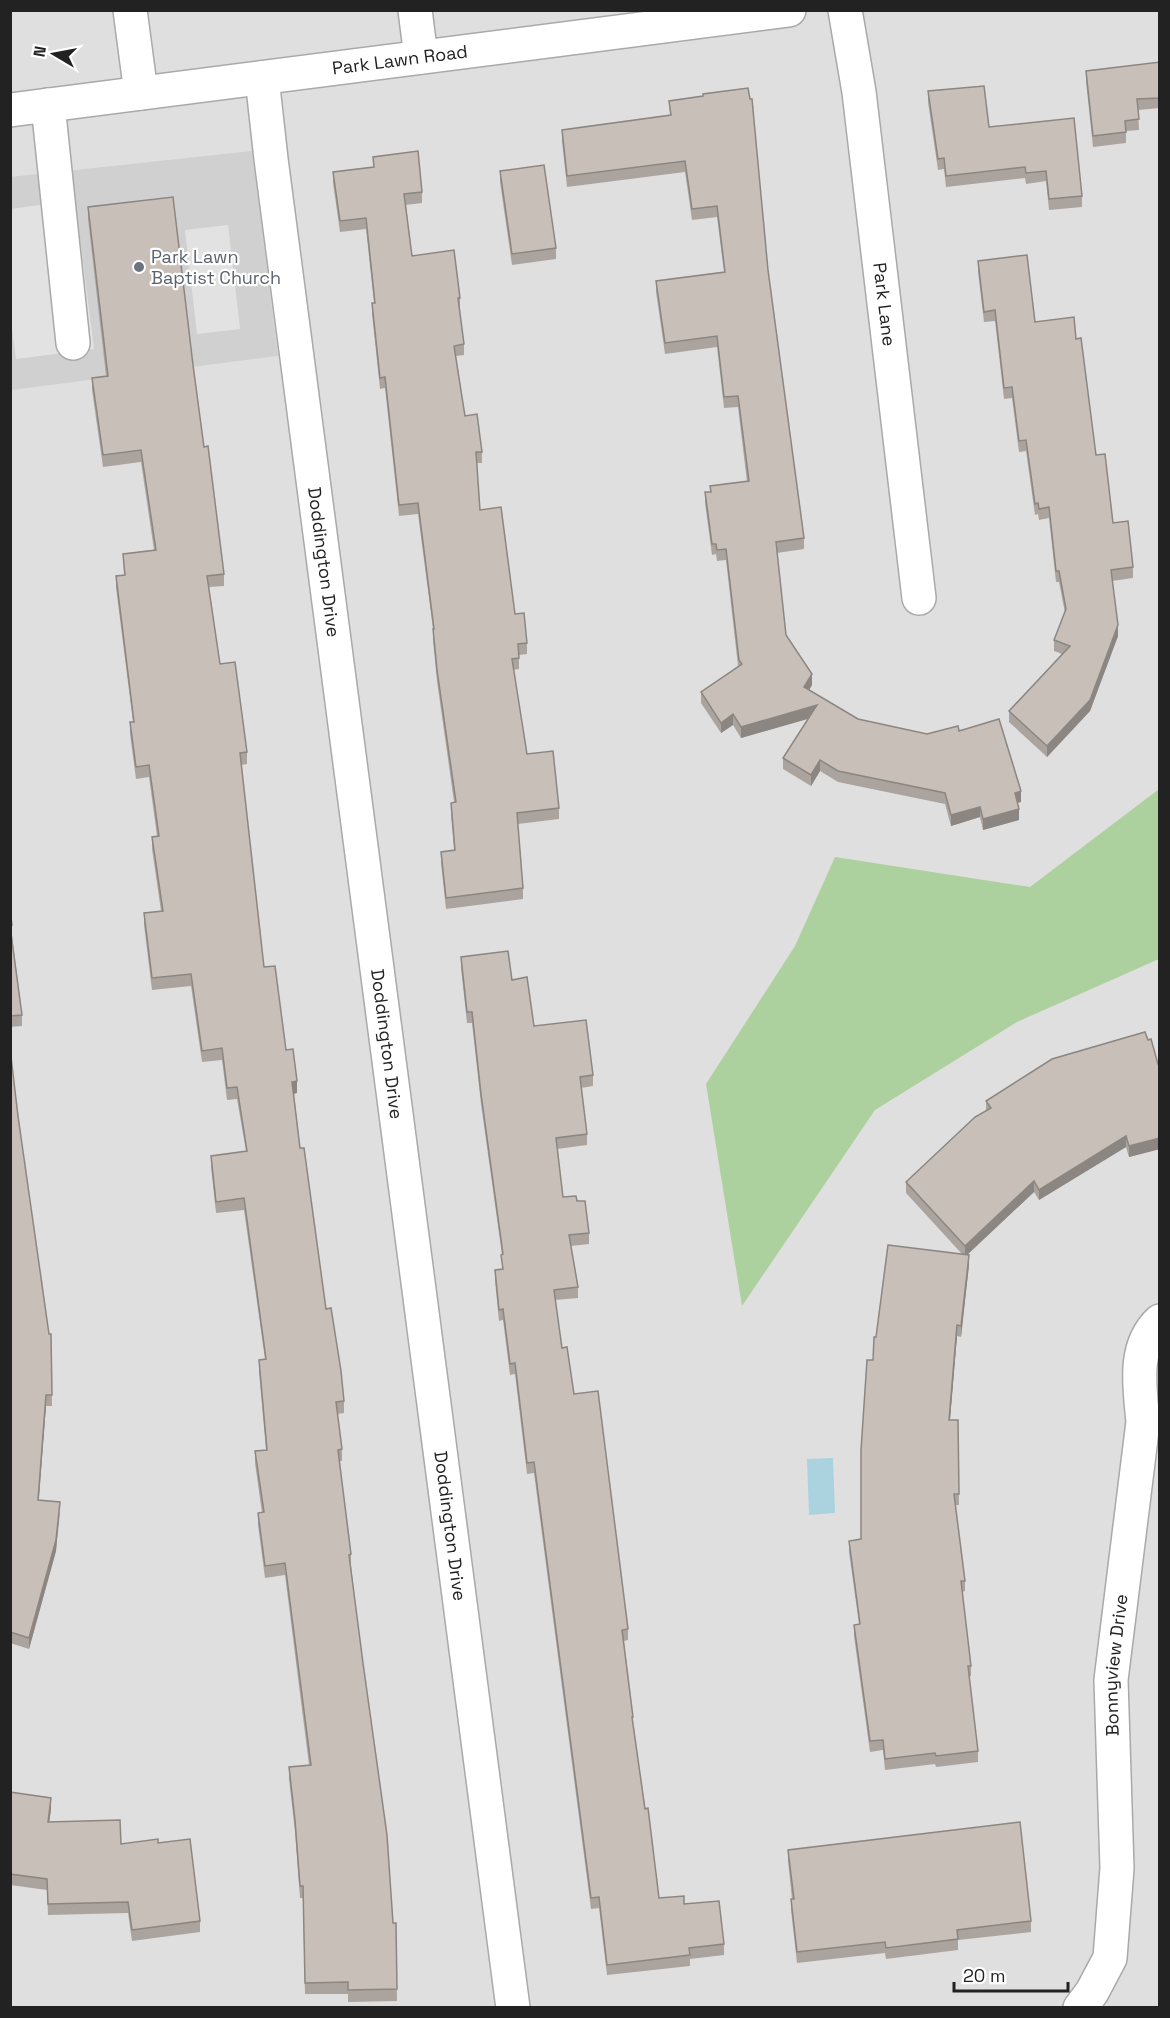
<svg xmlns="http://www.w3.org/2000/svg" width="1170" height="2018" font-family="'Space Grotesk',sans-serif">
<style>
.residential{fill:#e0dfdf}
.religious{fill:#d0d0d0}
.forest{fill:#add19e}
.parking{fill:#e2e2e2}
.water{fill:#aad3df}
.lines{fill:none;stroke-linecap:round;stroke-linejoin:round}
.minor-casing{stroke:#a9a9a9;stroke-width:36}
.minor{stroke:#fff;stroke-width:33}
.wall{fill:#aba49e}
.shaded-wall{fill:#8b8681}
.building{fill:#c7bfb8;stroke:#8b8681;stroke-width:1.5}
.worship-dot{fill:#6b7280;stroke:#fff;stroke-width:2}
.labels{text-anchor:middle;stroke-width:4.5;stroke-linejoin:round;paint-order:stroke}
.street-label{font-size:18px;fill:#222;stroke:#fff}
.worship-label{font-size:18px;fill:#5b616d;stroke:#fff;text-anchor:start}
</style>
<rect width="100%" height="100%" fill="#f2efe9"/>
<path class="residential" d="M11 11H1159V2007L11 2008Z"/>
<path class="religious" d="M252 151 278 356 11 390 10 177Z"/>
<path class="forest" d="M1159 789V959L1017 1022 875 1110 742 1306 706 1084 795 946 835 857 1030 887Z"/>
<g class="parking">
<path d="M75 200 94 349 16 359 10 313V209Z"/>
<path d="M228 225 240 329 197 334 185 230Z"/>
</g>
<path class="water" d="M833 1458 835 1513 809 1515 807 1459Z"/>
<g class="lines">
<defs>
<g id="minor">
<path d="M130 10 141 93"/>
<path d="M415 10 421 57"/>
<path id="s1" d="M845 10 859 92 919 598"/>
<path id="s2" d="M262 78 271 159 513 2008"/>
<path d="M48 105 73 343"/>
<path id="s3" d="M10 110 789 10"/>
<path id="s4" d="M1080 2008 1092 1992 1110 1958 1117 1868 1111 1680 1143 1422C1140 1388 1132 1347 1160 1321"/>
</g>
</defs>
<use href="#minor" class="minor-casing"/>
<use href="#minor" class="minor"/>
</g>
<g class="wall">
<path d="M1160 62V108L1138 110 1139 130 1126 131V143L1093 147 1086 82V71Z"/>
<path d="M928 91 989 127 1082 196V207L1049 210 1046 181 1026 184 1025 178 946 187 944 169 938 170 928 102Z"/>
<path d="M669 101 768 270 804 538V549L777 553 786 635 812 685 809 690 858 719 927 734 959 731 1021 802 1018 803 1019 820 983 830 980 817 951 826 945 804 838 782 820 771 811 786 783 769V758L808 719 741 738 733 725 721 733 701 703V692L738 666 726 560 717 561 716 554 712 555 705 503V492H710L747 482 738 407 724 408 717 347 665 354 656 292V281L724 272 717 217 692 220 685 172 567 187 562 141V130L670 116Z"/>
<path d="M373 157 422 192V203L406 205 412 256 460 298V309H459L464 344V355L456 356 465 416 482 452V463H476L480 510 515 614 527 643V654L519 655V669L513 670 527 754 559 808V819L518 824 523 888V899L446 909 441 863V852L454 850 451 814V803L454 802 437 681 433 640V629L418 514 399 516 385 388 380 389 372 314V303H374L366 229 340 232 333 183V172L373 167Z"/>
<path d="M500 171 556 248V259L512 265 500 182Z"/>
<path d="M88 207 193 365 204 447 224 574V586L209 587 220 664 247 752V764L241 765 264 967 297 1093 294 1094 300 1148 326 1309 344 1401V1413L337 1414 342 1449V1461H339L351 1554V1566L393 1923H396L397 2001 348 2002V1994H305L303 1898H300L295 1832 289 1779V1767L309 1765 285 1575 265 1578 258 1525V1513H262L255 1463V1451L266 1450 259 1372V1360L265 1359 244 1210 216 1213 211 1167V1156L246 1151 237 1099 227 1100 222 1060 202 1062 191 986 152 990 144 925V913L161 911 152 849V837L157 836 149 777 136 779 130 734V722H133L116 588V576L124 575 123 554 154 550 141 462 103 467 92 390V378L106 376 88 219Z"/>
<path d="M978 261 1035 322 1076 339 1096 455 1113 523 1133 567V578L1112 581 1118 636 1090 711 1047 757 1009 722V711L1062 654 1054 651V640L1065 613 1059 582H1056L1049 518 1039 520 1038 514 1035 515 1026 451 1019 452 1012 398 1004 399 995 321 984 322 978 272Z"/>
<path d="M10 910 12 925V936L22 1015V1026L10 1027Z"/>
<path d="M461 957 512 980 534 1026 593 1075V1086L581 1088 587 1134V1145L557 1149 563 1197 577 1201 589 1233V1244L571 1246 578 1287V1298L555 1300 562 1348 574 1394 628 1629V1640L624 1641 633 1717V1727L659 1898 684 1904 724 1944V1955L690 1959V1966L607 1975 599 1908 591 1909 534 1473 527 1474 515 1374 510 1375 503 1320 499 1321 495 1281V1270L502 1269V1255L481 1104 472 1023H467L461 968Z"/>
<path d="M1148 1040 1158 1064 1160 1063V1149L1129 1157 1126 1147 1039 1200 1034 1192 967 1254 969 1265 961 1337 957 1336 950 1420H958L959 1505H955L965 1581V1591L962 1592 971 1666V1676L969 1677 978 1751V1762L936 1767 935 1764 885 1770 883 1750 870 1752 854 1636V1625L859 1624 849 1552V1541L861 1539 876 1337 962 1254 906 1193V1182L986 1111V1101Z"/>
<path d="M10 1048 18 1116 49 1334H51L52 1406H46L38 1500 60 1513 56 1551 29 1649 10 1643Z"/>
<path d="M10 1792 51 1809 49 1822 121 1844 158 1843 200 1921V1932L132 1941 128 1913 48 1915 47 1890 10 1885Z"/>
<path d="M788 1850 1031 1921V1932L958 1940V1950L886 1959 885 1953 797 1963 791 1910V1899H792L788 1861Z"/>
</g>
<g class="shaded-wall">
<path d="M1118 625V636L1090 711 1047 757V746Z"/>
<path d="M812 674V685L804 698V687Z"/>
<path d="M817 705V716L741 738V727Z"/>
<path d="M733 714V725L721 733V723Z"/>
<path d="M820 760V771L811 786V775Z"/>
<path d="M1021 791V802L1015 803V793Z"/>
<path d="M980 807V817L951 826V815Z"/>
<path d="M1019 809V820L983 830V819Z"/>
<path d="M297 1081V1093L292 1094V1082Z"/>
<path d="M1126 1136V1147L1039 1200V1190Z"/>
<path d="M1160 1138V1149L1129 1157V1146Z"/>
<path d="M1034 1181V1192L965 1257V1246Z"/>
<path d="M969 1255V1265L961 1337V1326Z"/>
<path d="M957 1325V1336L949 1431V1420Z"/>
<path d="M46 1395V1406L38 1511V1500Z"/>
<path d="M60 1502 56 1551 29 1649V1638Z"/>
<path d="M51 1798V1809L48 1833V1822Z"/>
</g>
<g class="building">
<path d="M1160 62V98L1137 99 1139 119 1125 121 1126 132 1093 136 1086 71Z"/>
<path d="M984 86 989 127 1074 118 1082 196 1049 199 1046 171 1026 173 1025 167 946 176 944 158 938 159 928 91Z"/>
<path d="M748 88 750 99H752L768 270 804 538 776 542 786 635 812 674 804 687 858 719 927 734 958 726 959 731 999 719 1021 791 1015 793 1019 809 983 819 980 807 951 815 945 793 838 771 820 760 811 775 783 758 817 705 741 727 733 714 721 723 701 692 742 664 739 660 726 549 717 550 716 544H712L705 492H711L710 486 749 481 738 396 724 397 717 336 665 343 656 281 725 272 717 206 692 209 685 161 567 176 562 130 671 115 669 101 703 96V94Z"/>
<path d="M418 151 422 192 404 194 412 256 454 250 460 298H458L464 344 454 346 465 416 477 414 482 452H476L480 510 501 507 515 614 524 613 527 643 518 644 519 658 512 659 527 754 553 751 559 808 517 813 523 888 446 898 441 852 455 850 451 803 456 802 437 670 433 629H434L418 503 399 505 385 377 380 378 372 303H375L366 218 340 221 333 172 374 167 373 157Z"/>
<path d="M544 165 556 248 512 254 500 171Z"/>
<path d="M173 197 193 365 204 447 208 446 224 574 207 576 220 664 235 662 247 752 240 753 264 967 275 966 286 1050 293 1049 297 1081 292 1082 300 1148H304L326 1309 331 1308 341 1371 344 1401 336 1402 342 1449 338 1450 351 1554 349 1555 363 1663 387 1835 393 1923H396L397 1989 348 1990V1982L305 1983 303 1886H300L295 1820 289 1767 311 1765 285 1563 265 1566 258 1513 264 1512 255 1451 267 1450 259 1360 266 1359 244 1198 216 1202 211 1156 247 1151 237 1087 227 1088 222 1048 202 1051 191 974 152 978 144 913 163 911 152 837 159 836 149 765 136 767 130 722H134L116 576 125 575 123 554 156 550 141 450 103 455 92 378 108 376 88 207Z"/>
<path d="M1027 255 1035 322 1074 317 1076 339 1081 338 1096 455 1105 454 1113 523 1128 521 1133 567 1111 570 1118 625 1090 700 1047 746 1009 711 1070 646 1054 640 1066 609 1059 571H1056L1049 507 1039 509 1038 503 1035 504 1026 440 1019 441 1012 387 1004 388 995 310 984 312 978 261Z"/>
<path d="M10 910 12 925H10Z"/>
<path d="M10 926 22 1015 10 1016Z"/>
<path d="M508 951 512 980 527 977 534 1026 586 1020 593 1075 580 1077 587 1134 556 1138 563 1197 576 1196 577 1201H585L589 1233 569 1235 578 1287 554 1290 562 1348 567 1347 574 1394 598 1391 628 1629 622 1630 633 1717H632L645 1809 648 1808 659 1898 684 1896V1904L719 1901 724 1944 689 1948 690 1955 607 1965 599 1897 591 1898 534 1462 527 1463 515 1363 510 1364 503 1309 499 1310 495 1270 503 1269 501 1255 503 1254 481 1094 472 1012H467L461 957Z"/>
<path d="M1145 1032 1148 1040 1151 1039 1158 1064 1160 1063V1138L1129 1146 1126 1136 1039 1190 1034 1181 965 1246 906 1182 975 1117 991 1108 986 1101 1052 1059Z"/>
<path d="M10 1048 18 1116 49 1334H51L52 1395H46L38 1500 60 1502 56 1540 29 1638 10 1632Z"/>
<path d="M888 1245 969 1255 961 1326 957 1325 949 1420H958L959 1494H954L965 1581H961L971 1666H968L978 1751 936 1756 935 1753 885 1759 883 1740 870 1741 854 1625 860 1624 849 1541 861 1539V1450L867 1360H873L874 1337H876Z"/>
<path d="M10 1792 51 1798 48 1822 120 1820 121 1844 158 1839V1843L190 1839 200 1921 132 1930 128 1902 48 1904 47 1879 10 1874Z"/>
<path d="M1020 1822 1031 1921 957 1930 958 1939 886 1948 885 1942 797 1952 791 1899H794L788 1850Z"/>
</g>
<circle class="worship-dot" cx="139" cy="267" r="6"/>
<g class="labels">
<g class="street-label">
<text dy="6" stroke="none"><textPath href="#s3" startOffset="393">Park Lawn Road</textPath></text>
<text dy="6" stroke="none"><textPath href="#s1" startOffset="297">Park Lane</textPath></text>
<text dy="6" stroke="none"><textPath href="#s2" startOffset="488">Doddington Drive</textPath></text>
<text dy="6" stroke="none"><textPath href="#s2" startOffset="974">Doddington Drive</textPath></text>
<text dy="6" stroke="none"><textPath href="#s2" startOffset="1460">Doddington Drive</textPath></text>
<text dy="6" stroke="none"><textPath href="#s4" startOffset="352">Bonnyview Drive</textPath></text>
</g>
<g class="worship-label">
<text x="151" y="263">Park Lawn<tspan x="151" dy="21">Baptist Church</tspan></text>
</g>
</g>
<rect width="1170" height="2018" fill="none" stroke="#222222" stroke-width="24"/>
<g transform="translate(54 54) rotate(280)" stroke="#ffffff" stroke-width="4.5" paint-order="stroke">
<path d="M0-4.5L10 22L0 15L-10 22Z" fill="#222222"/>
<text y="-9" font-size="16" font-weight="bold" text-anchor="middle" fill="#222222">N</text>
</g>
<path d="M954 1982v9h114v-9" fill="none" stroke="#222222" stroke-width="3"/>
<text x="963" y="1982" font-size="18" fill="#222222" stroke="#ffffff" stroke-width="4.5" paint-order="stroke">20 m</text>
</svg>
